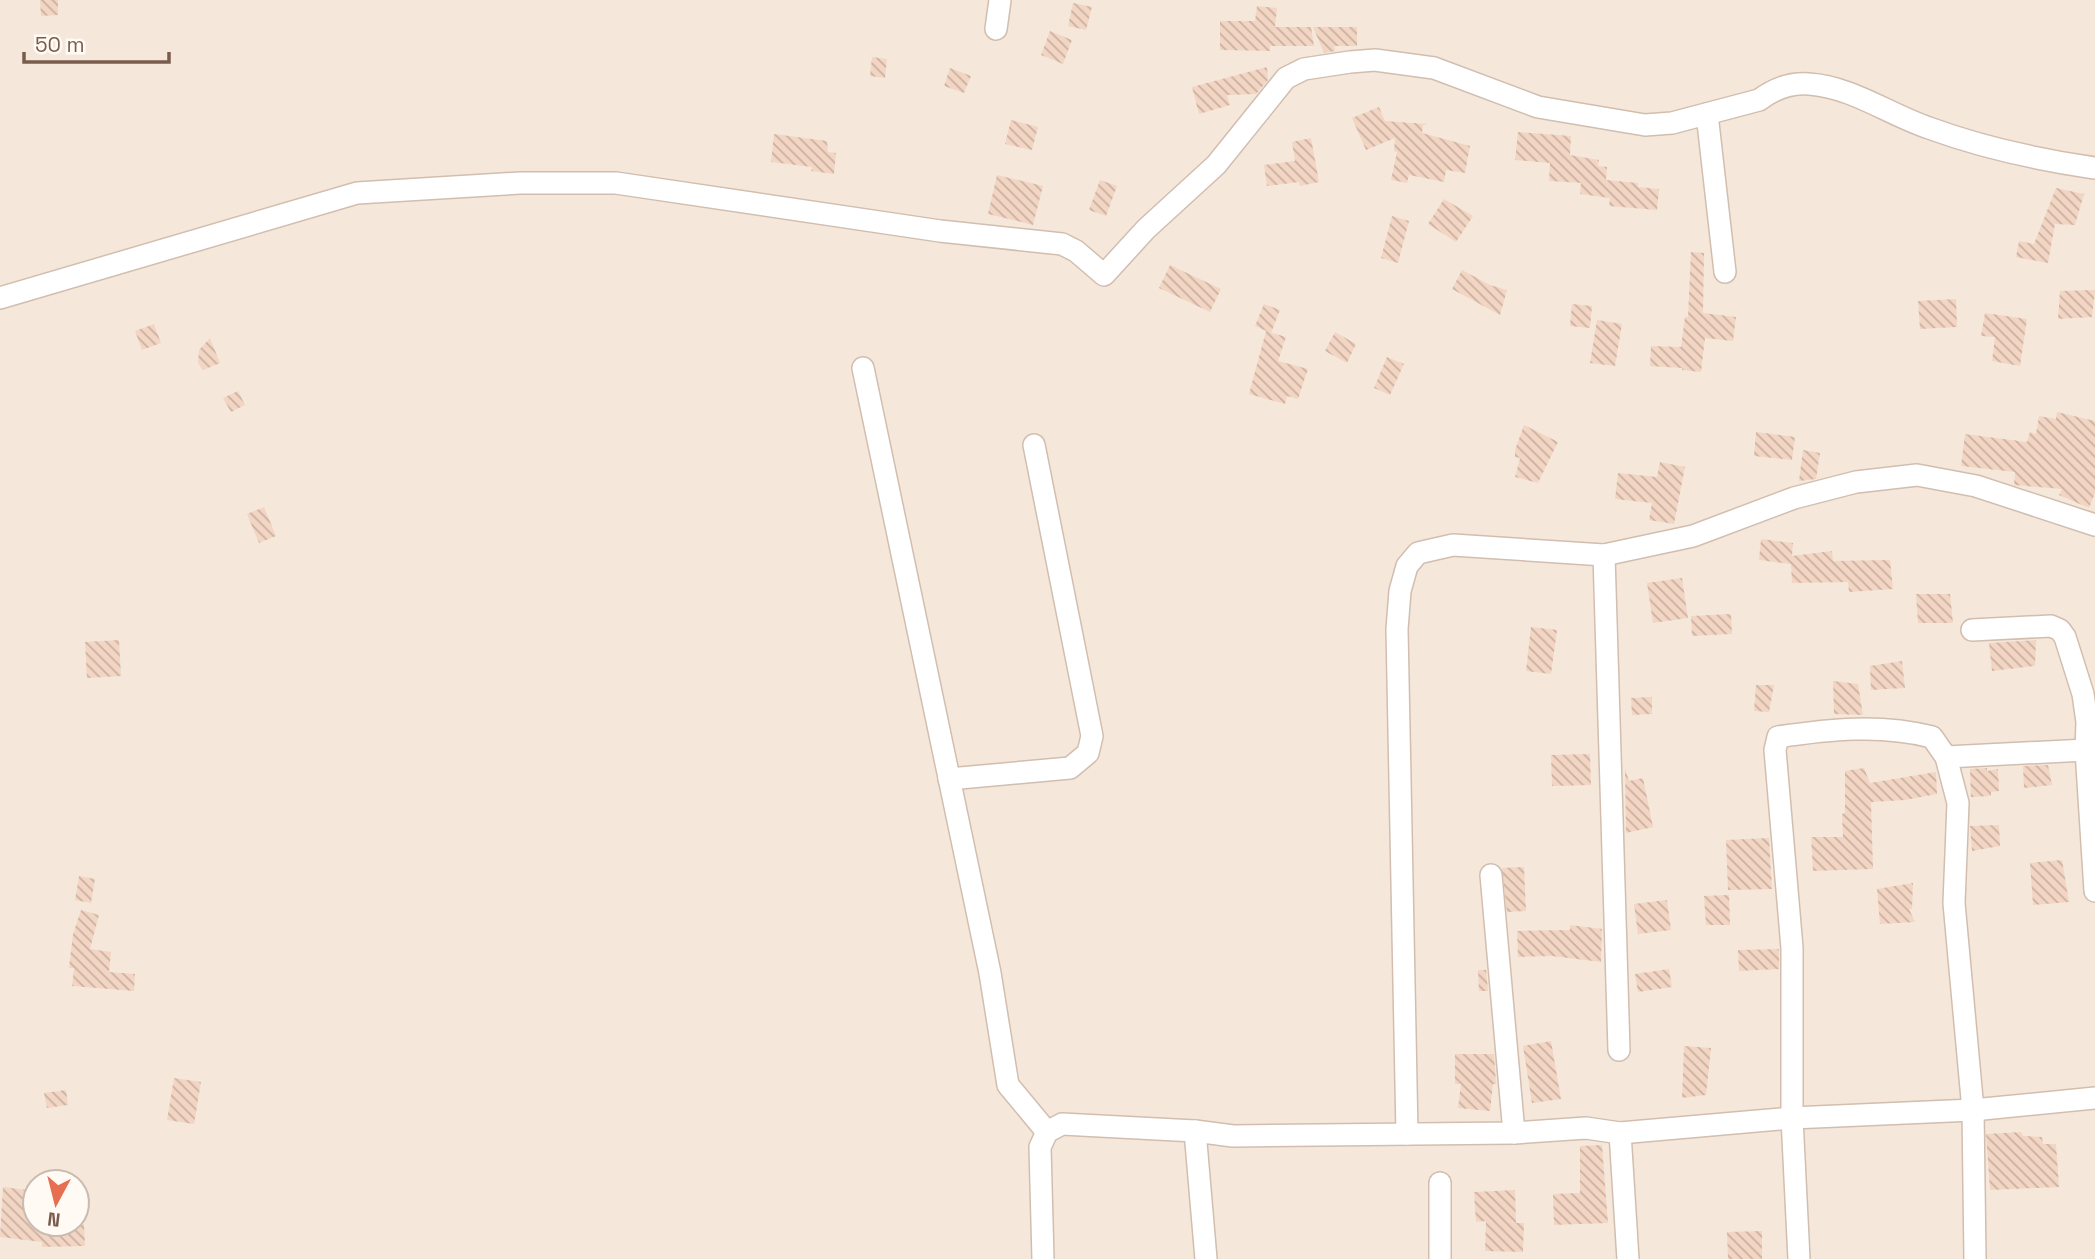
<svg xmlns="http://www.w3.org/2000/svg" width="2095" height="1259" font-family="'Space Grotesk',sans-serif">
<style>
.residential{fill:#f5e8da;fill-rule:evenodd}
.building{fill:url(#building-back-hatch)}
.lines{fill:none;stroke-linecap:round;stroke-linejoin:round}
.minor-casing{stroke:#d1beb0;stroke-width:24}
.minor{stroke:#fff;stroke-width:21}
</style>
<defs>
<pattern id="building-back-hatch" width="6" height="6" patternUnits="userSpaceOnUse" patternTransform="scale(1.75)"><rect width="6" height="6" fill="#f3d5c3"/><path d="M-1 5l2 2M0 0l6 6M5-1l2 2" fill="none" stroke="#cab0a1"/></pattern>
</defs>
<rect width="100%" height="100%" fill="#fdf6ec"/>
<path class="residential" d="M0 0H2095V1259H0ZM35 1182H77V1224H35Z"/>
<g class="building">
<path d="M40 0H58V15L41 16Z"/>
<path d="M1073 3 1092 7 1086 30 1068 26Z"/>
<path d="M1257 6 1277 8 1275 27H1311L1314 46H1270V51L1220 50V21H1255Z"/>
<path d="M1313 27H1357V46H1334L1335 51 1324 53Z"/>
<path d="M1050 31 1072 40 1063 64 1041 55Z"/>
<path d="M872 57 887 59 885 78 870 76Z"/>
<path d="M1267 67 1268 80 1256 94 1227 95 1230 105 1199 114 1192 87Z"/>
<path d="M950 68 971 76 964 93 944 86Z"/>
<path d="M1379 107 1385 121 1427 124 1423 125 1422 133 1470 146 1465 173 1446 170 1444 182 1409 175 1407 183 1391 180 1397 152 1394 151 1395 138 1366 150 1352 118Z"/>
<path d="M1011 120 1038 127 1032 150 1005 144Z"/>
<path d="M1518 132 1571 136 1570 155 1599 160 1598 166 1607 167 1606 180 1638 183V187L1659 189 1657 210 1609 206 1610 198 1580 194 1581 183 1549 181 1550 163 1515 160Z"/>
<path d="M774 134 827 141 828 152 836 153 834 174 811 171 812 167 771 162Z"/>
<path d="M1311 138 1319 182 1300 186 1299 182 1267 186 1264 165 1295 161 1292 142Z"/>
<path d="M997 175 1043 186 1033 225 988 214Z"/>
<path d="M1100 180 1117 186 1106 216 1089 210Z"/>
<path d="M2056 188 2084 194 2075 225 2055 224 2048 263 2016 257 2019 241 2034 244Z"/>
<path d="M1444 199 1473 216 1456 242 1428 224Z"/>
<path d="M1392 216 1409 221 1398 263 1381 258Z"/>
<path d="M1691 252 1704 253 1703 313 1736 317 1733 341 1705 338 1701 372 1682 370V368L1650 366 1651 346 1681 347 1685 317H1688Z"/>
<path d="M1170 265 1221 289 1210 312 1159 288Z"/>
<path d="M1462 270 1490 285 1507 290 1500 315 1452 289Z"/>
<path d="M2095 290 2092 317 2058 319 2060 291Z"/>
<path d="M1956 299 1957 327 1920 329 1918 301Z"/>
<path d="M1264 304 1280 310 1271 333 1255 326Z"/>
<path d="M1572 304 1592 306 1590 328 1570 326Z"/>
<path d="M1985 313 2027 319 2020 366 1992 361 1995 337 1981 336Z"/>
<path d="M1597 320 1622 324 1615 366 1590 363Z"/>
<path d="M154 324 161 343 142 350 135 331Z"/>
<path d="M1266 331 1286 337 1278 361 1308 369 1298 399 1287 396 1285 404 1249 394Z"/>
<path d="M1335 332 1356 344 1347 363 1325 351Z"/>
<path d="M210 338 220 363 203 370 198 363 199 350Z"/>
<path d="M1387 357 1404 364 1390 395 1374 388Z"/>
<path d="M238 391 245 405 231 412 223 398Z"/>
<path d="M2057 412 2095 421V493L2089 508 2059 495 2062 489 2014 485 2015 472 1961 466 1965 434 2027 442 2030 432 2036 434 2039 416 2056 419Z"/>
<path d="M1524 425 1558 442 1538 483 1515 477 1520 458 1515 457V450Z"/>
<path d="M1756 432 1795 437 1792 460 1754 456Z"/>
<path d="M1803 450 1820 453 1816 479 1799 481Z"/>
<path d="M1660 462 1685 467 1674 524 1649 520 1652 503 1615 499 1618 473 1657 477Z"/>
<path d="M264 507 276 536 259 543 247 514Z"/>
<path d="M1761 539 1793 543 1792 556 1832 551 1833 561 1890 560 1893 589 1849 592 1848 582 1792 583 1791 564 1759 560Z"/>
<path d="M1682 578 1688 618 1653 623 1647 583Z"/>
<path d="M1916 594H1950L1953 623H1918Z"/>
<path d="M1731 614 1732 634 1692 636 1691 616Z"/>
<path d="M1531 627 1557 630 1551 674 1526 671Z"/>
<path d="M119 640 121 676 87 678 85 642Z"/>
<path d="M2036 640 2035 666 1992 671 1989 643Z"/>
<path d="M1902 661 1905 688 1871 690 1870 666Z"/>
<path d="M1833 681 1858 684 1863 715 1834 714Z"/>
<path d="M1756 685H1774L1769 712 1754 711Z"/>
<path d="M1652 697V714L1632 715 1631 698Z"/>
<path d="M1590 754 1591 785 1552 786 1551 755Z"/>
<path d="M2048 765 2052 785 2024 788 2023 766Z"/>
<path d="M1625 768 1629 781 1643 778 1653 827 1626 833Z"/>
<path d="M1864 768 1870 783 1936 772 1937 794 1905 800 1871 802 1873 869 1813 871 1811 837H1843L1842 814 1845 813V771Z"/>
<path d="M1987 768V771L1998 769 1999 791 1991 792V796L1971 797 1970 769Z"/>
<path d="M1999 825 2000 846 1972 851 1970 826Z"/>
<path d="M1769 838 1772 889 1728 890 1726 840Z"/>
<path d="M2062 860 2069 902 2033 905 2030 863Z"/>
<path d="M1524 867 1526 911 1507 912 1502 868Z"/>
<path d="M79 876 95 879 91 903 75 900Z"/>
<path d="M1913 883 1912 909H1909L1915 922 1880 924 1877 889Z"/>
<path d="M1729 895 1730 925H1706L1704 896Z"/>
<path d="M1667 900 1671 930 1638 934 1634 904Z"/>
<path d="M81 910 99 915 90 949 111 952 109 972 135 974 134 991 72 986 74 968H69L73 934Z"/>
<path d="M1570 925 1602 929 1601 962 1552 956 1518 957 1517 931 1570 930Z"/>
<path d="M1779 949V969L1739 971 1738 950Z"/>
<path d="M1669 969 1672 987 1638 992 1635 974Z"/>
<path d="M1478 970H1486L1488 991H1479Z"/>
<path d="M1551 1041 1561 1099 1532 1103 1523 1046Z"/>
<path d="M1684 1046 1711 1048 1706 1095 1682 1098Z"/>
<path d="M1455 1054H1494L1496 1084H1493L1490 1111 1458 1108 1461 1084H1455Z"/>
<path d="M174 1078 201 1082 194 1124 167 1120Z"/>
<path d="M66 1090 68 1105 47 1108 44 1093Z"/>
<path d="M2021 1132 2023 1136 2042 1137 2043 1144H2056L2059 1187 1990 1190 1986 1134Z"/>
<path d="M1602 1145 1608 1223 1554 1225 1553 1194 1580 1193V1146Z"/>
<path d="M3 1187 35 1191V1224H84L85 1246 42 1247V1242L0 1237Z"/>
<path d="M1515 1190 1516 1223H1524L1523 1252 1485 1251 1486 1221 1476 1222 1474 1192Z"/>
<path d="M1762 1231V1259H1728L1727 1232Z"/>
</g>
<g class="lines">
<defs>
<g id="minor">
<path d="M996 29 1000 0"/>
<path d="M1707 114 1725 272"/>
<path d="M0 298 357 193 520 183H616L940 231 1062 244 1076 251 1104 275 1146 229 1216 165 1286 78 1304 69 1350 62 1375 60 1434 68 1538 107 1645 125 1672 123 1759 100C1774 89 1790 82 1809 84 1852 87 1888 114 1929 128 1981 147 2040 160 2095 168"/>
<path d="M863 368 990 973 1008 1085 1047 1132"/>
<path d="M1604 555 1619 1050"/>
<path d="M1972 630 2051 626 2060 630 2065 637 2083 694 2087 722 2086 750 2095 891"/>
<path d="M1946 757 2086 750"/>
<path d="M949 779 1070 768 1088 753 1092 736 1034 445"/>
<path d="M1491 875 1514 1133"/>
<path d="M1195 1131 1206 1259"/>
<path d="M1620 1133 1628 1259"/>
<path d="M1407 1134 1397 629 1400 591 1407 566 1418 553 1453 545 1604 555 1693 536 1794 498 1856 482 1917 475 1976 486 2095 525"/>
<path d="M1043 1259 1040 1147 1047 1132 1062 1124 1195 1131 1233 1136 1514 1133 1586 1128 1620 1133 1792 1118 1973 1110 2095 1098"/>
<path d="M1440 1259V1183"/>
<path d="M1799 1259 1792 1118V948L1775 750 1778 737C1830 729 1881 724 1932 737L1946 757 1958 803 1954 903 1973 1110 1975 1259"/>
</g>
</defs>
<use href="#minor" class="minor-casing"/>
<use href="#minor" class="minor"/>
</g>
<g transform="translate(56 1203) rotate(187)"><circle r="33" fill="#fffaf3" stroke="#cabbb1" stroke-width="2"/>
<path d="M0-5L12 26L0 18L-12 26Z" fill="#e76f51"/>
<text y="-10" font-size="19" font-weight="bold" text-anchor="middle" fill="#7a5c4d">N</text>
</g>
<path d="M24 52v10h145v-10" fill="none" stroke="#7a5c4d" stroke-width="3.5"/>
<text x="35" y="52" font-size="21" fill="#7a5c4d" stroke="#fffaf3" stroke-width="5" paint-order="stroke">50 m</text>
</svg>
